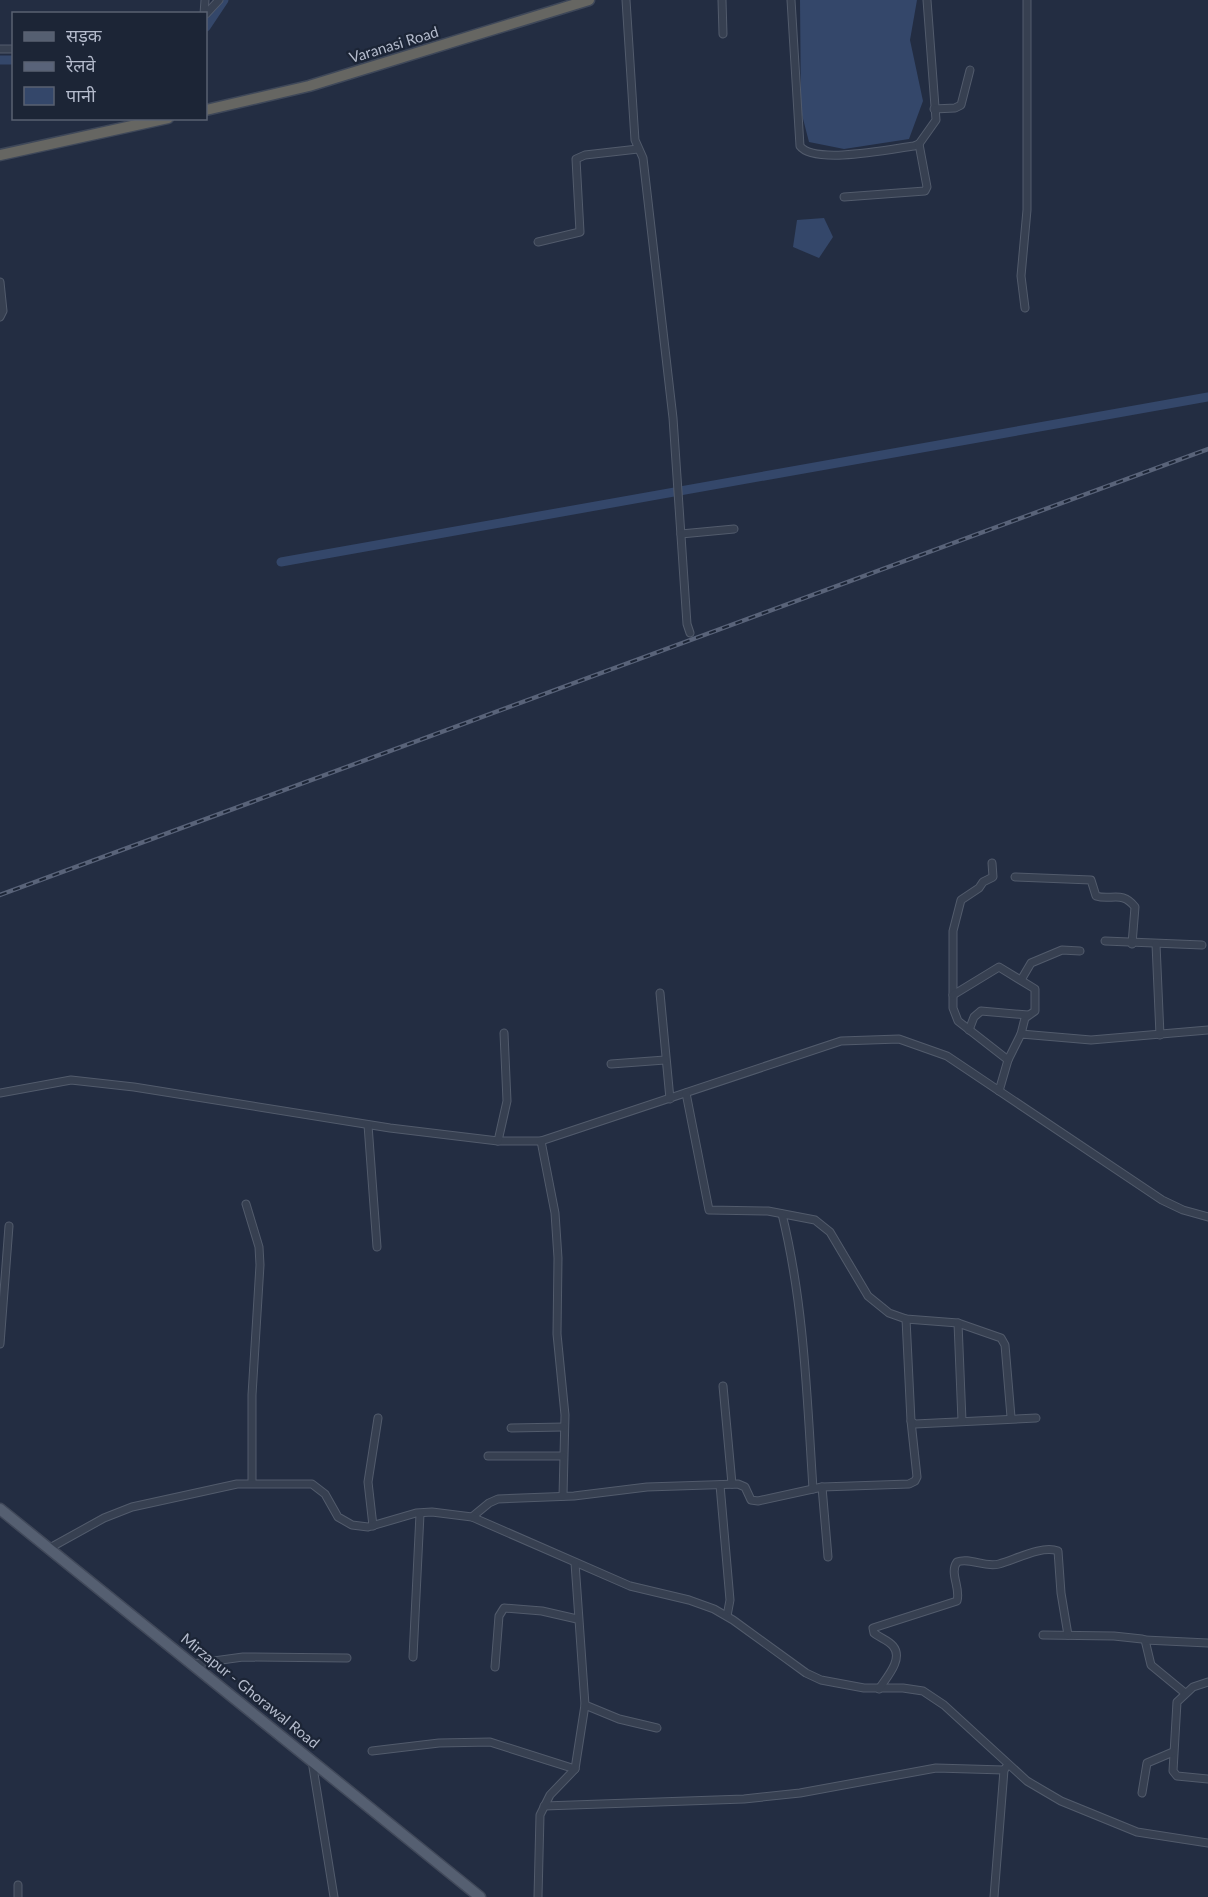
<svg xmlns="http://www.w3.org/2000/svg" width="1208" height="1897" font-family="Lato,'Noto Sans Devanagari',sans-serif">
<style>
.water{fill:#34476a}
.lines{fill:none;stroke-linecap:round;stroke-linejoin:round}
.canal{stroke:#34476a;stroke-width:9}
.minor-casing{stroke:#525b6c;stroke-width:9}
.primary-casing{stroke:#41495a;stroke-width:13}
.trunk-casing{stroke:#3f4859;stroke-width:13}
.minor{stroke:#374051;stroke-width:7}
.primary{stroke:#555f71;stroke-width:10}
.trunk{stroke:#666662;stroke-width:10}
.rail-casing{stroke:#596379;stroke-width:4.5}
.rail{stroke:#1c2536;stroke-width:2;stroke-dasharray:7;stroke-linecap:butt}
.labels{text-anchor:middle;stroke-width:4.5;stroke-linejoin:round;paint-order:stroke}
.street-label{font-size:15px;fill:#b4bbcc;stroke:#1c2536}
</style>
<rect width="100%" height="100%" fill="#232d42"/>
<g class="water">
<path d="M800 0H917L910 40 923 101 909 139 844 149 809 142 801 111Z"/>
<path d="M824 218 833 237 819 258 793 247 797 220Z"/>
</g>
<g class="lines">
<g class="canal">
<path d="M206 27 224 0"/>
<path d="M0 60H14"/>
<path d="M281 562 1208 397"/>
</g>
<defs>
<g id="minor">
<path d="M626 0 635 140 643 158 673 418 687 624 690 633"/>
<path d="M722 0 723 34"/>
<path d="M791 0 800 146C814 165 891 149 914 146L919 144 936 120 927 0"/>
<path d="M204 14 205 0"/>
<path d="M206 14 219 0"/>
<path d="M0 49H14"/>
<path d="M934 109 955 108 961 105 970 70"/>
<path d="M844 197 925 191 927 187 919 144"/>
<path d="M538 242 580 232 576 159 585 155 638 149"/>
<path d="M0 282 3 311 0 317"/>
<path d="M1025 308 1021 276 1027 210V0"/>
<path d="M681 534 734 529"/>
<path d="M992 863 993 877 983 882 979 888 961 900 953 931V1008L958 1021 1008 1060"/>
<path d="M1015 877 1091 880 1096 896C1111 901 1122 890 1135 907L1132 944"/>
<path d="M1105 941 1202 945"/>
<path d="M1156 944 1160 1035"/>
<path d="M1021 980 1031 963 1062 950 1080 951"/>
<path d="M660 993 670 1099"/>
<path d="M953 995 999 967 1035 989V1011L1025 1018 1021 1034"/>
<path d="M969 1030 974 1017 981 1011 1028 1015"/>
<path d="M611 1064 665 1060"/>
<path d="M999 1091 1008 1060 1021 1034 1091 1040 1208 1030"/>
<path d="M0 1093 71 1080 134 1087 390 1128 498 1141H541L841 1041 899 1039 947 1056 1162 1200 1183 1210 1208 1217"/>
<path d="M686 1093 709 1210 768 1211 815 1220 830 1232 868 1296 889 1313 906 1319 958 1323 1001 1338 1005 1345 1011 1417"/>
<path d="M368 1125 377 1247"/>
<path d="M498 1141 507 1101 504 1033"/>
<path d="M541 1141 555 1213 558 1258 557 1334 565 1415 563 1496"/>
<path d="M246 1204 259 1247 260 1265 252 1395V1483"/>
<path d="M782 1214C804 1303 807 1397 813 1489"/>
<path d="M906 1319 911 1421 915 1424 1036 1418"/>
<path d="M958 1323 962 1421"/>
<path d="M0 1344 9 1226"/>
<path d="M723 1386 732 1484"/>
<path d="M511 1428 564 1427"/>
<path d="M488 1456H563"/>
<path d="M720 1485 730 1600 727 1616"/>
<path d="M822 1487 828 1557"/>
<path d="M472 1517 489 1503 498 1499 574 1496 647 1487 738 1484 745 1487 751 1500 758 1501 822 1487 909 1484 915 1481 917 1477 911 1421"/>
<path d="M373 1526 368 1482 378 1418"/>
<path d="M48 1549 104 1518 132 1507 237 1484H312L325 1494 338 1517 352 1525 368 1527 416 1513 432 1512 472 1517 630 1586 689 1600 714 1609 733 1620 806 1673 821 1680 864 1688H903L923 1691 944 1705 1027 1781 1061 1801 1137 1832 1208 1843"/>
<path d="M1043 1635 1114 1636 1142 1639 1145 1640 1151 1665 1185 1693"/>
<path d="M1145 1640 1208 1643"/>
<path d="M413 1657 420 1514"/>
<path d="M192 1664 243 1657 347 1658"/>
<path d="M495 1667 499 1616 504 1608 542 1611 577 1619"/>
<path d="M1208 1682 1193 1687 1177 1702 1173 1771 1177 1776 1208 1779"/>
<path d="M879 1689C886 1678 904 1659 893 1646 888 1640 880 1638 874 1633L873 1628 957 1601C961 1588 949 1573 957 1562 970 1557 984 1568 999 1564 1015 1560 1041 1545 1058 1551L1061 1593 1068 1635"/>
<path d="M585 1705 619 1719 657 1728"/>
<path d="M372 1751 439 1743 490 1742 575 1769"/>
<path d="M312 1761 334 1897"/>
<path d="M1142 1793 1147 1763 1173 1752"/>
<path d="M544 1806 744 1799 800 1793 936 1768 1004 1770"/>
<path d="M18 1885V1897"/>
<path d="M538 1897 540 1815 550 1795 575 1769 585 1705 575 1563"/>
<path d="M994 1897 1004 1770 1007 1766"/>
</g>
<path id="primary" d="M0 1509 480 1897"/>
<g id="trunk">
<path d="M206 110 309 86 589 0"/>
<path d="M0 155 168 118"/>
</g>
</defs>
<use href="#minor" class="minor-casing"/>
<use href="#primary" class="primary-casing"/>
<use href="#trunk" class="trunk-casing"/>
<use href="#minor" class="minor"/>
<use href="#primary" class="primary"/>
<use href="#trunk" class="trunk"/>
<defs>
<path id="rail" d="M0 895 1208 449"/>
</defs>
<use href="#rail" class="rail-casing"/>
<use href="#rail" class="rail"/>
</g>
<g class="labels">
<g class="street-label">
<text transform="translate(394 45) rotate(-17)" y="5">Varanasi Road</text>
<text transform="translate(250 1691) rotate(39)" y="5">Mirzapur - Ghorawal Road</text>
</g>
</g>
<rect x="12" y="12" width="195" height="108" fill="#1c2536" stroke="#596172" stroke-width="1.5"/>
<rect x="24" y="32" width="30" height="9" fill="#555f71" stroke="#596172" stroke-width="1.5"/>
<text x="66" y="42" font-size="18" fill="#b4bbcc">सड़क</text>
<rect x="24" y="62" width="30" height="9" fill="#596379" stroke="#596172" stroke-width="1.5"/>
<text x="66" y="72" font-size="18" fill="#b4bbcc">रेलवे</text>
<rect x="24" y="87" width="30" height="18" fill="#34476a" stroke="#596172" stroke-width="1.5"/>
<text x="66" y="102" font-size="18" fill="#b4bbcc">पानी</text>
</svg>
